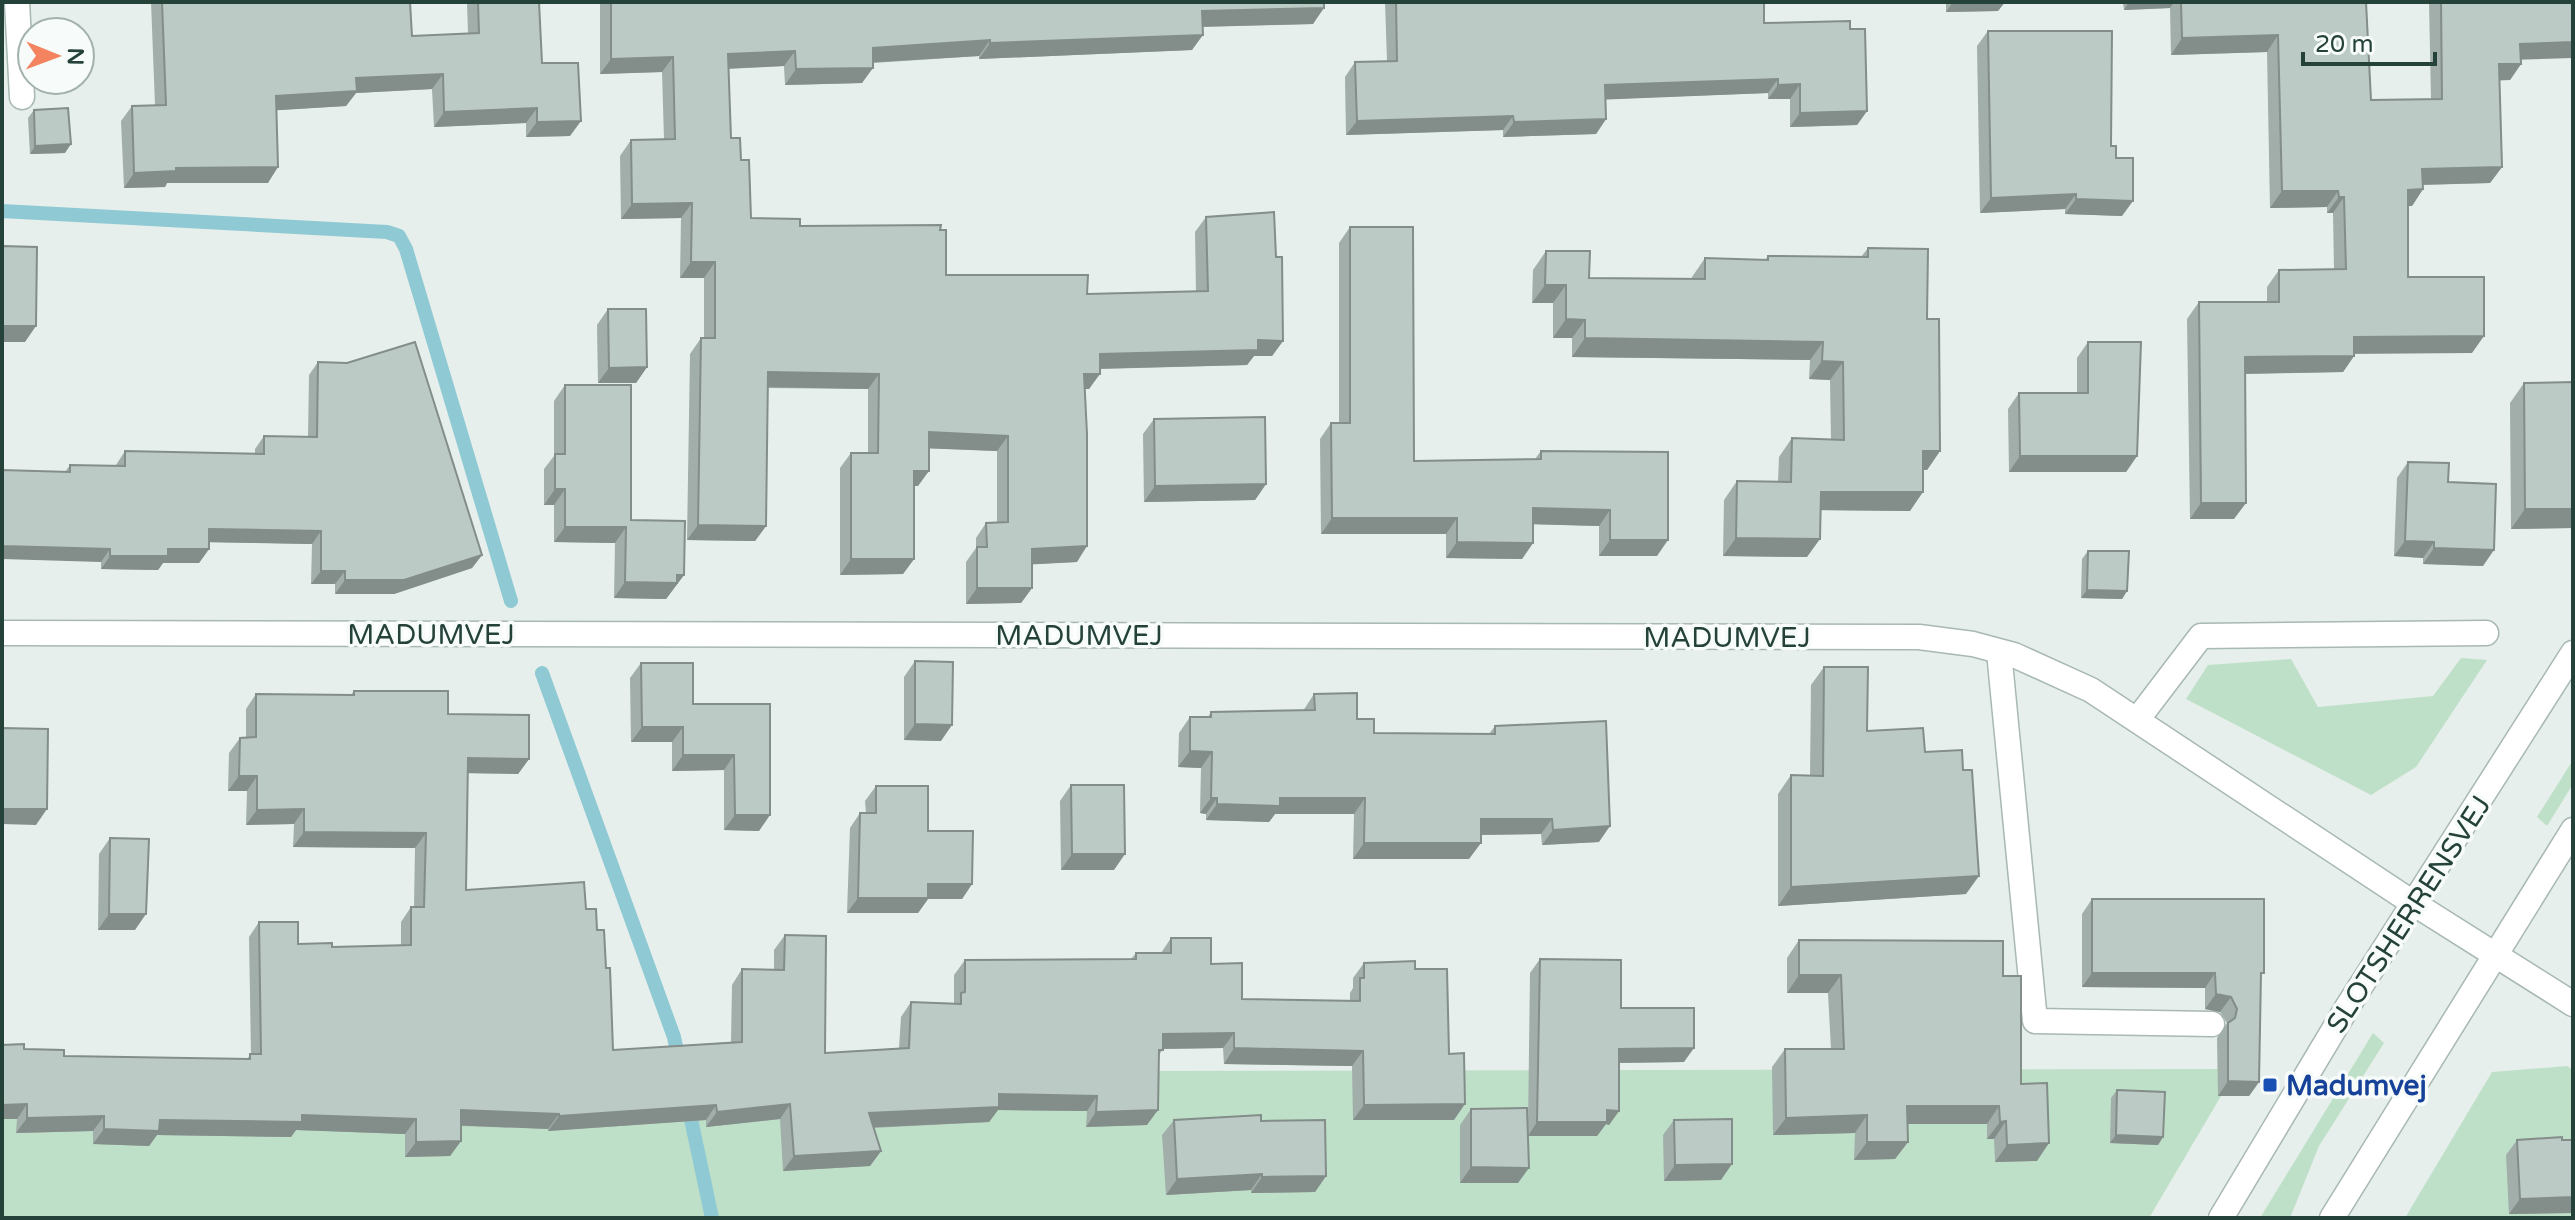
<svg xmlns="http://www.w3.org/2000/svg" width="2575" height="1220" font-family="'Varela Round',sans-serif">
<style>
.green{fill:#bfe0c8}
.lines{fill:none;stroke-linecap:round;stroke-linejoin:round}
.stream{stroke:#8ec9d4;stroke-width:14}
.minor-casing{stroke:#a8b8b2;stroke-width:27}
.minor{stroke:#fff;stroke-width:24}
.wall{fill:#a1aea9}
.shaded-wall{fill:#838d89}
.building{fill:#bbcac4;stroke:#838d89;stroke-width:2}
.transit-dot{fill:#1a4fb4;stroke:#f7fbf9;stroke-width:3}
.labels{text-anchor:middle;stroke-width:7;stroke-linejoin:round;paint-order:stroke}
.street-label{font-size:28px;fill:#24423a;stroke:#f7fbf9}
.transit-label{font-size:28px;font-weight:bold;fill:#164399;stroke:#f7fbf9;text-anchor:start}
</style>
<rect width="100%" height="100%" fill="#e6efeb"/>
<g class="green">
<path d="M2461 658 2487 660 2416 767 2371 795 2186 699 2208 665 2291 659 2318 707 2433 696Z"/>
<path d="M2573 760V784L2547 826 2537 817Z"/>
<path d="M2373 1033 2384 1043 2319 1146 2290 1218H2260Z"/>
<path d="M2567 1066 2573 1070V1218H2405L2492 1072Z"/>
<path d="M2237 1069 2149 1218H2V1073Z"/>
</g>
<g class="lines">
<g class="stream">
<path d="M2 211 387 232 399 236 406 249 511 601"/>
<path d="M542 673 674 1037 679 1061"/>
<path d="M688 1105 712 1218"/>
</g>
<defs>
<g id="minor">
<path d="M17 2 22 97"/>
<path d="M2 633 1919 637 1973 644 2014 655 2091 690 2413 903 2573 1004"/>
<path d="M1999 652 2035 1021 2212 1024"/>
<path d="M2137 720 2201 636 2486 633"/>
<path d="M2221 1218 2348 1006 2573 653"/>
<path d="M2332 1218 2573 830"/>
</g>
</defs>
<use href="#minor" class="minor-casing"/>
<use href="#minor" class="minor"/>
</g>
<g class="wall">
<path d="M151 2H410L412 36 468 33 467 2H539L542 63 570 136 526 137V123L434 127 432 89 356 93 346 106 276 110 268 183H167L165 187 124 188 121 121 132 106 155 105Z"/>
<path d="M600 2H1324L1313 24 1202 27 1192 50 979 59V56L873 63 862 83 785 85 784 66 728 69 731 138 741 160 751 218 800 226 940 230 946 275 1087 294 1196 292 1195 232 1206 217 1276 257 1283 341 1272 356H1254L1247 365 1100 369 1089 389H1085L1077 562 1032 564V588L1021 603 966 604V562L976 548V538L986 523H997V451L929 448 918 486H914V559L903 574 840 575V468L851 453H868V389L767 388 766 526 755 541 687 540 690 354 701 338H704V278H680L681 218 621 219 620 156 631 140 664 139 662 72 600 74Z"/>
<path d="M1385 2H1764V23L1850 29 1867 111 1857 125 1790 127V99H1768V93L1606 99V119L1596 134 1503 137V130L1346 135 1345 77 1355 62 1387 61Z"/>
<path d="M1946 2H2005L1998 11 1946 12Z"/>
<path d="M2123 2H2366L2371 100 2431 99 2429 2H2573L2521 60V64L2510 80H2499L2502 167 2490 183 2423 185V189L2412 206H2408V277L2472 353H2354V356L2343 372 2245 374 2234 519H2190L2187 319 2199 302H2267V287L2279 270 2334 269 2333 213H2327V207L2270 208 2267 52 2171 55 2170 8 2124 10Z"/>
<path d="M1988 31 2111 146 2122 216 2065 214V209L1980 213 1977 46Z"/>
<path d="M34 110 65 153 30 154 28 118Z"/>
<path d="M1350 227 1414 461 1535 459 1541 451 1668 452 1657 556H1599V526L1533 524V543L1522 559 1446 558V534H1321L1320 439 1331 423H1339V243Z"/>
<path d="M1868 248 1927 319 1940 451 1927 470H1923L1910 511 1820 510 1807 557 1723 556 1724 500 1737 481 1778 482 1779 457 1792 438 1831 440 1830 380 1809 379 1810 360 1572 357V338H1553V303H1532L1533 270 1546 251 1589 278 1692 279V277L1705 258 1765 260 1768 256 1861 257Z"/>
<path d="M608 309 647 367 636 383H598L597 325Z"/>
<path d="M2088 342 2137 456 2126 472H2009L2008 409 2019 393H2077V358Z"/>
<path d="M318 362 482 555 472 568 394 594H335V584H311L312 544 209 542V549L199 563H163L158 570 101 569V562L65 472 70 465H116L125 451 255 454V449L264 436 308 437 309 375Z"/>
<path d="M2524 383 2573 528 2511 529 2510 403Z"/>
<path d="M565 385 631 520 684 575 666 599 614 598 615 543 554 542V505H544V469L554 456V401Z"/>
<path d="M1154 419 1266 484 1255 500 1144 502 1143 434Z"/>
<path d="M2408 462 2448 482 2483 566 2423 564V558L2394 556 2397 478Z"/>
<path d="M2088 551 2127 591 2122 599 2081 598 2082 559Z"/>
<path d="M915 661 941 741 904 740V677Z"/>
<path d="M641 663 693 704H770L759 831 724 830V770L672 771V742H631L630 678Z"/>
<path d="M1824 667 1867 731 1966 894 1778 906V794L1791 775 1810 776 1811 685Z"/>
<path d="M354 691 448 714 529 759 518 774 468 773 466 890 586 909 597 930 606 968 613 1050 731 1042 732 985 742 969 774 970V950L785 935 825 1053 899 1048 901 1017 911 1002 954 1003V975L965 960 1131 959 1136 953H1161L1171 938 1211 964 1242 999 1350 1001V993L1353 988V978L1364 963 1415 969 1449 1054 1454 1120H1353L1352 1066 1224 1064 1223 1048 1163 1049 1159 1055 1147 1125 1086 1127 1087 1111 998 1110 989 1122 873 1128 881 1151 870 1166 783 1171 780 1119 706 1127V1120L548 1131V1129L461 1126V1141L450 1156 405 1157V1134L296 1130 291 1137 157 1135 149 1146 93 1144V1131L16 1133 17 1119H2V1045L64 1056 247 1059 251 1054 249 937 259 922 298 944 332 947 401 945V922L411 907H414L415 848 293 847 294 824 246 825 247 791H228L229 753 240 738 246 737V709L256 694 351 695Z"/>
<path d="M1314 694 1357 719 1374 733 1489 734 1495 726 1599 842 1542 845 1541 834 1481 835 1469 859H1353L1354 814H1275L1269 822 1206 820V814L1200 813 1201 768 1178 767 1179 733 1190 717H1208L1211 712 1303 711Z"/>
<path d="M1071 785 1114 870H1061L1060 801Z"/>
<path d="M876 786 928 831 972 884 962 899H928L918 913H847L850 828 860 813H866L865 801Z"/>
<path d="M110 838 135 930H98L99 854Z"/>
<path d="M2092 899 2261 977 2259 1082 2249 1096H2218L2217 1038 2227 1023 2220 1012 2205 1009V988L2082 987V914Z"/>
<path d="M1799 940 2003 976 2021 1084 2037 1161 1995 1162 1994 1139H1987V1124H1907L1908 1142 1895 1159 1854 1160 1855 1133 1773 1135 1772 1067 1785 1049H1831L1828 993H1787V958Z"/>
<path d="M1540 959 1621 1008 1684 1062 1619 1063V1111L1609 1125 1606 1124 1597 1136H1528L1518 1183H1460V1125L1471 1109 1528 1126 1530 973Z"/>
<path d="M2117 1090 2163 1137 2158 1145 2110 1143 2111 1098Z"/>
<path d="M1174 1120 1261 1121 1326 1176 1315 1192 1251 1193V1190L1166 1195 1162 1135Z"/>
<path d="M1674 1120 1721 1180 1664 1181 1663 1135Z"/>
<path d="M2517 1140H2573V1213L2509 1214 2506 1155Z"/>
</g>
<g class="shaded-wall">
<path d="M1953 2H2005L1998 11 1946 12Z"/>
<path d="M2129 2H2174L2170 8 2124 10Z"/>
<path d="M1324 8 1313 24 1191 27 1202 11Z"/>
<path d="M1203 35 1192 50 979 59 990 43Z"/>
<path d="M2278 35 2267 52 2171 55 2182 38Z"/>
<path d="M990 40 979 56 862 63 873 48Z"/>
<path d="M2573 42V58L2509 60 2520 44Z"/>
<path d="M795 51 784 66 717 69 728 54Z"/>
<path d="M673 57 662 72 600 74 611 59Z"/>
<path d="M2499 64H2521L2510 80 2487 81Z"/>
<path d="M873 68 862 83 785 85 796 69Z"/>
<path d="M443 74 432 89 356 93 346 106 265 111 276 96 356 78Z"/>
<path d="M1778 79 1768 93 1595 100 1605 85Z"/>
<path d="M1800 84 1790 99H1768L1778 85Z"/>
<path d="M537 108 526 123 434 127 444 112Z"/>
<path d="M1867 111 1857 125 1790 127 1800 113Z"/>
<path d="M1513 116 1503 130 1346 135 1357 121Z"/>
<path d="M1606 119 1596 134 1503 137 1514 122Z"/>
<path d="M581 121 570 136 526 137 537 122Z"/>
<path d="M71 144 65 153 30 154 35 146Z"/>
<path d="M278 167 268 183H167L165 187 124 188 134 173 176 168Z"/>
<path d="M2502 167 2490 183 2411 185 2422 169Z"/>
<path d="M2423 189 2412 206H2396L2408 190Z"/>
<path d="M2282 191H2338L2327 207 2270 208Z"/>
<path d="M2076 194 2065 209 1980 213 1991 198Z"/>
<path d="M2339 197H2344L2333 213H2327Z"/>
<path d="M2076 199 2133 201 2122 216 2065 214Z"/>
<path d="M692 203 681 218 621 219 632 204Z"/>
<path d="M691 262H715L704 278H680Z"/>
<path d="M1545 285H1566L1553 303H1532Z"/>
<path d="M1566 319 1585 320 1572 338H1553Z"/>
<path d="M2 326H36L25 342H2Z"/>
<path d="M2484 336 2472 353 2342 354 2354 337Z"/>
<path d="M1585 338 1823 342 1810 360 1572 357Z"/>
<path d="M1258 340 1283 341 1272 356H1254L1247 365 1089 369 1100 354Z"/>
<path d="M2354 356 2343 372 2234 374 2245 357Z"/>
<path d="M1822 361 1843 362 1830 380 1809 379Z"/>
<path d="M647 367 636 383H598L609 368Z"/>
<path d="M768 372 879 374 868 389 757 387Z"/>
<path d="M1084 374H1100L1089 389H1073Z"/>
<path d="M929 432 1008 436 997 451 918 448Z"/>
<path d="M1923 451H1940L1927 470H1910Z"/>
<path d="M2020 456H2137L2126 472H2009Z"/>
<path d="M914 471H929L918 486H903Z"/>
<path d="M1266 484 1255 500 1144 502 1155 486Z"/>
<path d="M555 489H565L554 505H544Z"/>
<path d="M1821 492H1923L1910 511 1808 510Z"/>
<path d="M2201 503H2246L2234 519H2190Z"/>
<path d="M1533 508 1610 510 1599 526 1522 524Z"/>
<path d="M2525 509H2573V528L2511 529Z"/>
<path d="M1332 518H1457L1446 534H1321Z"/>
<path d="M698 525 766 526 755 541 687 540Z"/>
<path d="M565 527H626L615 543 554 542Z"/>
<path d="M209 529 321 531 312 544 199 542Z"/>
<path d="M1736 538 1820 539 1807 557 1723 556Z"/>
<path d="M1610 540H1668L1657 556H1599Z"/>
<path d="M2405 541 2434 542 2423 558 2394 556Z"/>
<path d="M1457 542 1533 543 1522 559 1446 558Z"/>
<path d="M2 546 110 549 101 562 2 559Z"/>
<path d="M1087 546 1077 562 1021 565 1032 549Z"/>
<path d="M2434 548 2494 550 2483 566 2423 564Z"/>
<path d="M168 549H209L199 563H163L158 570 101 569 110 556Z"/>
<path d="M482 555 472 568 394 594H335L345 580Z"/>
<path d="M851 559H914L903 574 840 575Z"/>
<path d="M321 571H345L335 584H311Z"/>
<path d="M677 575H684L666 599 614 598 625 582Z"/>
<path d="M977 588H1032L1021 603 966 604Z"/>
<path d="M2087 590 2127 591 2122 599 2081 598Z"/>
<path d="M915 724 952 725 941 741 904 740Z"/>
<path d="M642 727H683L672 742H631Z"/>
<path d="M1190 751 1212 752 1201 768 1178 767Z"/>
<path d="M683 755H734L724 770 672 771Z"/>
<path d="M468 758 529 759 518 774 457 773Z"/>
<path d="M239 776H257L247 791H228Z"/>
<path d="M1211 798H1217L1206 814 1200 813Z"/>
<path d="M1280 798H1365L1354 814H1275L1269 822 1206 820 1217 804Z"/>
<path d="M2 809H47L36 825 2 824Z"/>
<path d="M304 809 294 824 246 825 257 810Z"/>
<path d="M735 815H770L759 831 724 830Z"/>
<path d="M1481 819H1552L1541 834 1470 835Z"/>
<path d="M1610 826 1599 842 1542 845 1553 830Z"/>
<path d="M304 832 426 833 415 848 293 847Z"/>
<path d="M1364 843H1481L1469 859H1353Z"/>
<path d="M1072 854H1125L1114 870H1061Z"/>
<path d="M1979 876 1966 894 1778 906 1791 887Z"/>
<path d="M928 884H972L962 899H928L918 913H847L858 898Z"/>
<path d="M109 914H146L135 930H98Z"/>
<path d="M2092 973H2215L2205 988 2082 987Z"/>
<path d="M1799 975H1841L1828 993H1787Z"/>
<path d="M2216 994 2231 997 2220 1012 2205 1009Z"/>
<path d="M1234 1033 1223 1048 1152 1049 1163 1034Z"/>
<path d="M1234 1048 1363 1051 1352 1066 1224 1064Z"/>
<path d="M1694 1048 1684 1062 1609 1063 1619 1049Z"/>
<path d="M2228 1081 2259 1082 2249 1096H2218Z"/>
<path d="M999 1094 1097 1096 1087 1111 998 1110 989 1122 858 1128 869 1113Z"/>
<path d="M27 1104 17 1119H2V1105Z"/>
<path d="M790 1104 780 1119 706 1127 717 1112Z"/>
<path d="M1465 1104 1454 1120H1353L1364 1105Z"/>
<path d="M716 1105 706 1120 548 1131 559 1116Z"/>
<path d="M1907 1106H1999L1987 1124H1895Z"/>
<path d="M461 1110 559 1114 548 1129 450 1125Z"/>
<path d="M1158 1110 1147 1125 1086 1127 1096 1112Z"/>
<path d="M1607 1110 1619 1111 1609 1125 1606 1124 1597 1136H1528L1537 1122Z"/>
<path d="M302 1115 416 1119 405 1134 296 1130 291 1137 157 1135 149 1146 93 1144 104 1129 160 1120Z"/>
<path d="M1867 1115 1855 1133 1773 1135 1786 1118Z"/>
<path d="M104 1116 93 1131 16 1133 27 1118Z"/>
<path d="M2006 1121 1994 1139H1987L2000 1122Z"/>
<path d="M2116 1135 2163 1137 2158 1145 2110 1143Z"/>
<path d="M461 1141 450 1156 405 1157 416 1142Z"/>
<path d="M1867 1142H1908L1895 1159 1854 1160Z"/>
<path d="M2049 1143 2037 1161 1995 1162 2007 1145Z"/>
<path d="M881 1151 870 1166 783 1171 794 1156Z"/>
<path d="M1732 1164 1721 1180 1664 1181 1675 1165Z"/>
<path d="M1471 1167 1529 1168 1518 1183H1460Z"/>
<path d="M1262 1174 1251 1190 1166 1195 1177 1179Z"/>
<path d="M1326 1176 1315 1192 1251 1193 1262 1177Z"/>
<path d="M2573 1197V1213L2509 1214 2520 1199Z"/>
</g>
<g class="building">
<path d="M162 2H410L412 36 479 33 478 2H539L542 63H578L581 121 537 122V108L444 112 443 74 356 78 357 91 276 96 278 167 176 168V171L134 173 132 106 166 105Z"/>
<path d="M611 2H1324V8L1202 11 1203 35 990 43V40L873 48V68L796 69 795 51 728 54 731 138H740L741 160H749L751 218 800 219V226L941 225 940 230H946V275H1088L1087 294 1208 291 1206 217 1274 212 1276 257H1282L1283 341 1258 340V350L1100 354V374H1084L1087 434V546L1032 549V588H977V547H987L986 523 1008 522V436L929 432V471H914V559H851V453H878L879 374 768 372 766 526 698 525 701 338H715V262H691L692 203 632 204 631 140 675 139 673 57 611 59Z"/>
<path d="M1396 2H1764V23L1850 21V29H1865L1867 111 1800 113V84L1778 85V79L1605 85 1606 119 1514 122 1513 116 1357 121 1355 62 1397 61Z"/>
<path d="M2181 2H2366L2371 100 2442 99 2441 2H2573V42L2520 44 2521 64H2499L2502 167 2422 169 2423 189 2408 190V277H2484V336L2354 337V356L2245 357 2246 503H2201L2199 302H2279V270L2346 269 2344 197H2339L2338 191H2282L2278 35 2182 38Z"/>
<path d="M1988 31H2112L2111 146H2116V158H2133V201L2076 199V194L1991 198Z"/>
<path d="M68 108 71 144 35 146 34 110Z"/>
<path d="M1350 227H1413L1414 461 1541 459V451L1668 452V540H1610V510L1533 508V543L1457 542V518H1332L1331 423H1350Z"/>
<path d="M2 246 37 247 36 326H2Z"/>
<path d="M1868 248 1928 249 1927 319H1939L1940 451H1923V492H1821L1820 539 1736 538 1737 481 1791 482 1792 438 1844 440 1843 362 1822 361 1823 342 1585 338V320L1566 319V285H1545L1546 251H1590L1589 278 1705 279V258L1768 260V256L1868 257Z"/>
<path d="M608 309H646L647 367 609 368Z"/>
<path d="M415 342 482 555 404 580H345V571H321V531L209 529V549H168V556H110V549L2 546V470L70 472V465L125 466V451L264 454V436L317 437 318 362 347 363Z"/>
<path d="M2088 342H2141L2137 456H2020L2019 393H2088Z"/>
<path d="M2573 382V509H2525L2524 383Z"/>
<path d="M565 385H631V520L685 521 684 575H677V583L625 582 626 527H565V489H555V454H565Z"/>
<path d="M1265 417 1266 484 1155 486 1154 419Z"/>
<path d="M2408 462 2449 463 2448 482 2496 484 2494 550 2434 548V542L2405 541Z"/>
<path d="M2088 551H2129L2127 591 2087 590Z"/>
<path d="M915 661 953 662 952 725 915 724Z"/>
<path d="M641 663H693V704H770V815H735L734 755H683V727H642Z"/>
<path d="M1824 667H1868L1867 731 1923 728 1925 752 1962 750 1963 770H1972L1979 876 1791 887V775L1823 776Z"/>
<path d="M354 691H448V714L529 715V759L468 758 466 890 584 882 586 909H596L597 930H604L606 968H610L613 1050 742 1042V969L784 970 785 935 826 936 825 1053 909 1048 911 1002 961 1004V993L965 992V960L1136 959V953H1171V938H1211V964L1242 963V999L1360 1001V978H1364V963L1415 961V969H1447L1449 1054 1464 1053 1465 1104 1364 1105 1363 1051 1234 1048V1033L1163 1034V1050H1159L1158 1110 1096 1112 1097 1096 999 1094V1107L869 1113 881 1151 794 1156 790 1104 717 1112 716 1105 559 1116V1114L461 1110V1141L416 1142V1119L302 1115V1122L160 1120 159 1131 104 1129V1116L27 1118V1104L2 1105V1045L24 1044V1049L64 1050V1056L250 1059V1054H261L259 922H298V944L332 943V947L411 945V907H424L426 833 304 832V809L257 810V776H239L240 738 256 737V694L354 695Z"/>
<path d="M1357 693V719H1374V733L1495 734V726L1606 721 1610 826 1553 830 1552 819H1481V843H1364L1365 798H1280V806L1217 804V798H1211L1212 752 1190 751V717H1211V712L1315 710 1314 694Z"/>
<path d="M2 728 48 729 47 809H2Z"/>
<path d="M1071 785H1124L1125 854H1072Z"/>
<path d="M876 786H928V831H973L972 884H928V898H858L860 813H876Z"/>
<path d="M110 838 149 839 146 914H109Z"/>
<path d="M2092 899H2264V973H2261L2259 1082 2228 1081V1023L2235 1018 2237 1009 2231 997 2216 994 2215 973H2092Z"/>
<path d="M1799 940 2003 941V976H2021V1084L2047 1083 2049 1143 2007 1145 2006 1121 2000 1122 1999 1106H1907L1908 1142H1867V1115L1786 1118 1785 1049H1844L1841 975H1799Z"/>
<path d="M1540 959 1621 960V1008H1694V1048L1619 1049V1111L1607 1110V1122H1537Z"/>
<path d="M2117 1090 2165 1092 2163 1137 2116 1135Z"/>
<path d="M1527 1108 1529 1168 1471 1167V1109Z"/>
<path d="M1261 1115V1121L1325 1120 1326 1176 1262 1177V1174L1177 1179 1174 1120Z"/>
<path d="M1732 1119V1164L1675 1165 1674 1120Z"/>
<path d="M2562 1137V1140H2573V1197L2520 1199 2517 1140Z"/>
</g>
<rect class="transit-dot" x="2262" y="1077" width="16" height="16" rx="4"/>
<g class="labels">
<g class="street-label">
<text x="431" y="644">MADUMVEJ</text>
<text x="1079" y="645">MADUMVEJ</text>
<text x="1727" y="647">MADUMVEJ</text>
<text transform="translate(2408 914) rotate(-57)" y="10">SLOTSHERRENSVEJ</text>
</g>
<g class="transit-label">
<text x="2286" y="1095">Madumvej</text>
</g>
</g>
<rect width="2575" height="1220" fill="none" stroke="#24423a" stroke-width="8"/>
<g transform="translate(56 56) rotate(91)"><circle r="38" fill="#f7fbf9" stroke="#a3b1ad" stroke-width="2"/>
<path d="M0-6L14 30L0 20L-14 30Z" fill="#f4845f"/>
<text y="-12" font-size="22" font-weight="bold" text-anchor="middle" fill="#24423a">N</text>
</g>
<path d="M2303 52v12h132v-12" fill="none" stroke="#24423a" stroke-width="4"/>
<text x="2315" y="52" font-size="24" fill="#24423a" stroke="#f7fbf9" stroke-width="6" paint-order="stroke">20 m</text>
</svg>
